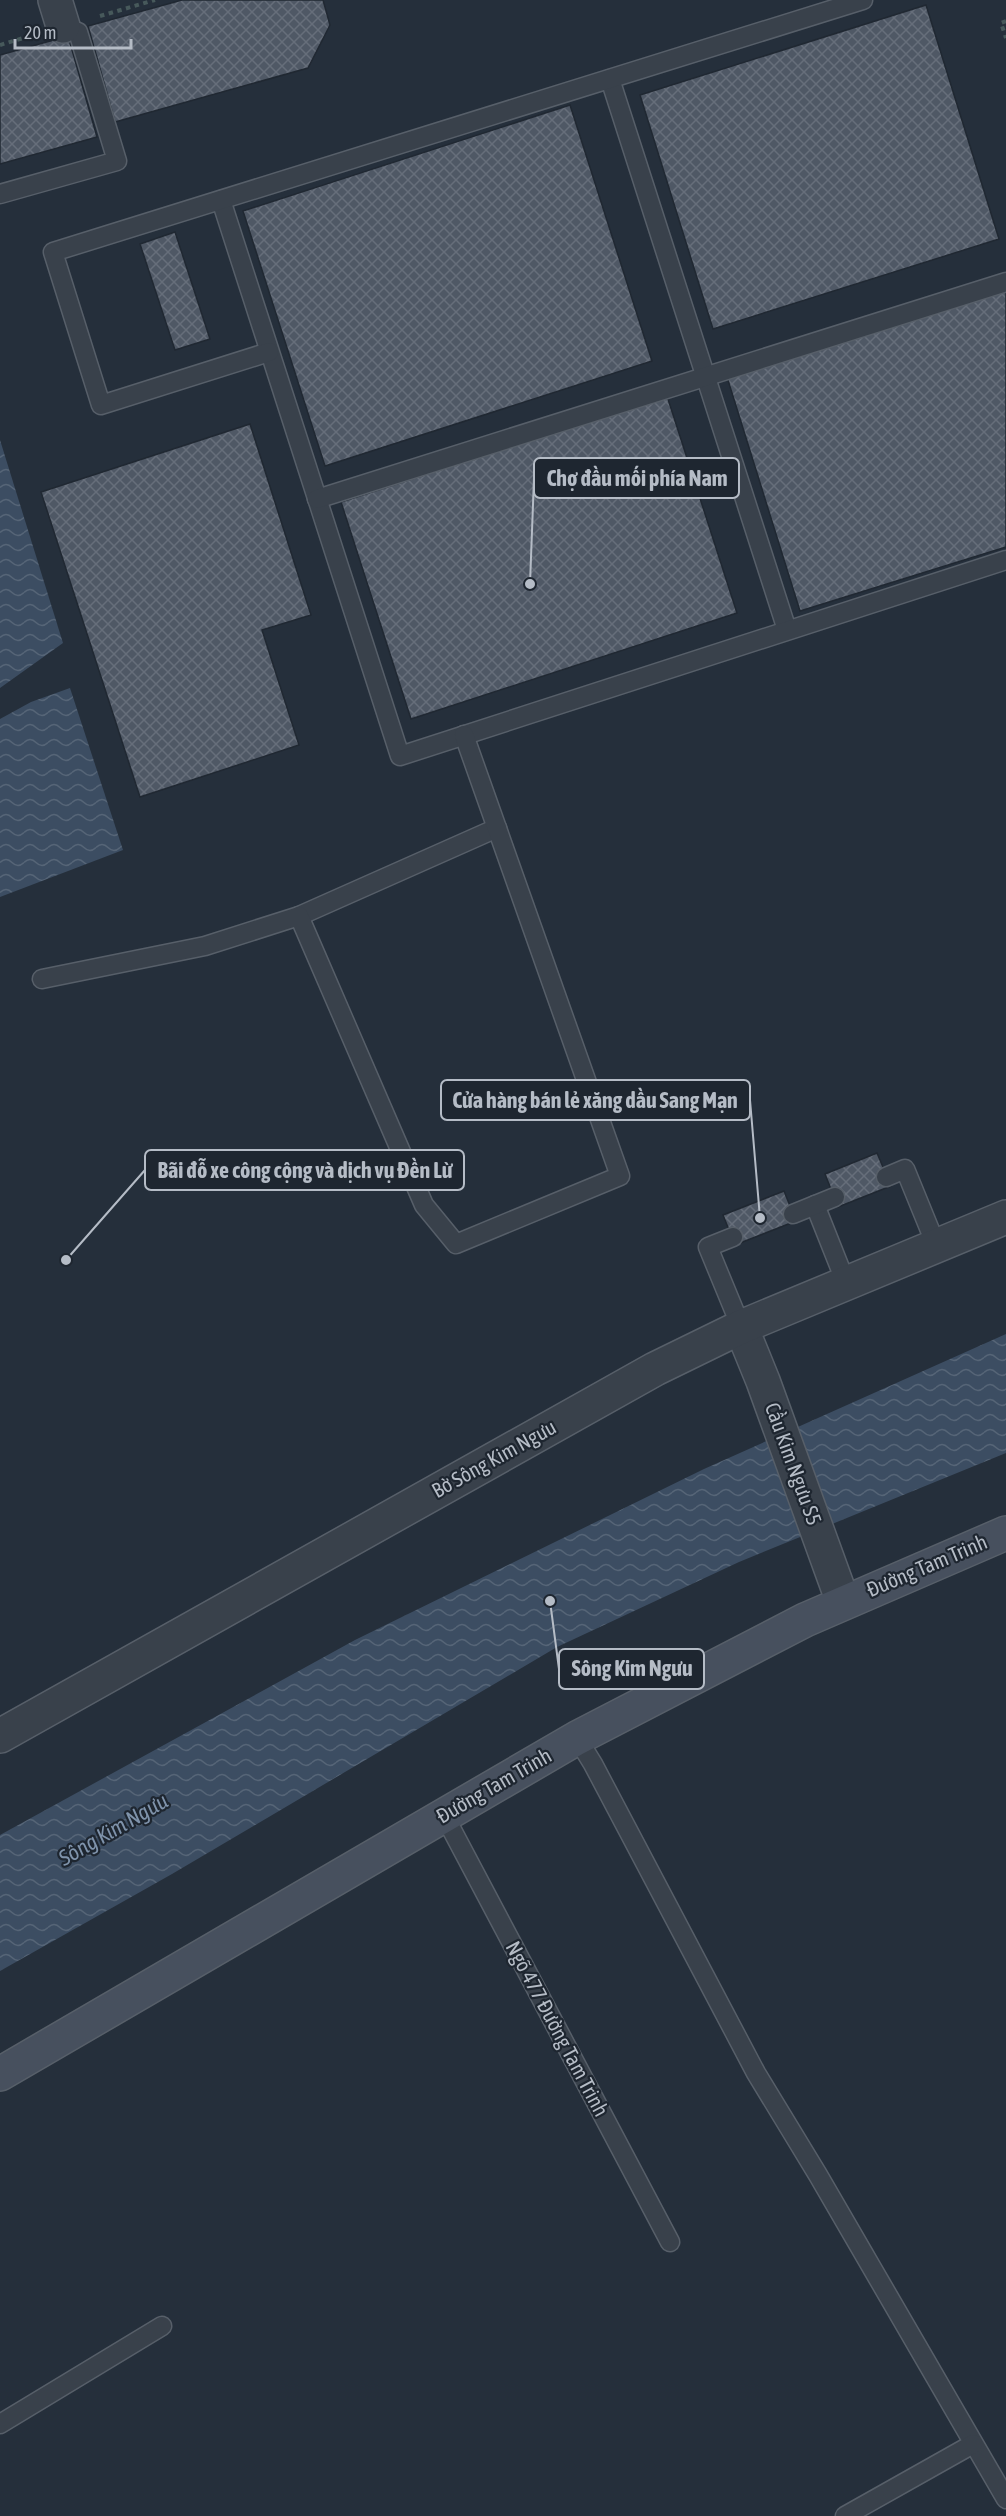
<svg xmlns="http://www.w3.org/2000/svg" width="1006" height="2516" font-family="'Asap Condensed',sans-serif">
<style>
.water{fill:url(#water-waves)}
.building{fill:url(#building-cross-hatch);stroke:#202832;stroke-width:1.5}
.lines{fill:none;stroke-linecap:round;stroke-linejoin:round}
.service-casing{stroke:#575f69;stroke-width:21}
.minor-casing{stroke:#575f69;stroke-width:36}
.tertiary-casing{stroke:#575f69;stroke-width:36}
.secondary-casing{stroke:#575f69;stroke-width:36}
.path{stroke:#47595b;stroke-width:4;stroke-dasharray:4.5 4.5;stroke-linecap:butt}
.service{stroke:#39414b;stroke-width:18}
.minor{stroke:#39414b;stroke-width:33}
.tertiary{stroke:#39414b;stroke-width:33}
.secondary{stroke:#47505e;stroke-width:33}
.labels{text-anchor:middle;stroke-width:4.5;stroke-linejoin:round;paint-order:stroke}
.street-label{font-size:21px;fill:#b5bcc6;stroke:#1e2630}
.water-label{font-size:22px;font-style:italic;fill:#7f93ab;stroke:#1e2630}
.leader{fill:none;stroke:#b5bcc6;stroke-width:2}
.callout-dot{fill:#b5bcc6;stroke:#1e2630;stroke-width:2}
.callout{fill:#1e2630;stroke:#b5bcc6;stroke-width:2}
.callout-label{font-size:22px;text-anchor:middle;font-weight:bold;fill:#b5bcc6}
</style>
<defs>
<pattern id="water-waves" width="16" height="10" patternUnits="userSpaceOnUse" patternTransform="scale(1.5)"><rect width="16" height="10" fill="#3c4d62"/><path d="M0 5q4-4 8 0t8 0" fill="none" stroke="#566577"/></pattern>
<pattern id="building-cross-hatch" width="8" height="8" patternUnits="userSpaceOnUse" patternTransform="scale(1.5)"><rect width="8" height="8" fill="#4f5865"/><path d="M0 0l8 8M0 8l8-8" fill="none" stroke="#666e7a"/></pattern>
</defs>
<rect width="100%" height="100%" fill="#252f3b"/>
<g class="water">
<path d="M0 440 63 643 0 688Z"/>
<path d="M70 688 123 850 0 897V719L31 702Z"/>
<path d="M1006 1334V1453L739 1562 557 1647 172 1874 0 1971V1835L355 1640 704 1469Z"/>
</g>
<g class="building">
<path d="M182 0H323L330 25 308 68 115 122 88 26Z"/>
<path d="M926 5 999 239 713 329 640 95Z"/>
<path d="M68 36 97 137 0 164V55Z"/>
<path d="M570 105 652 361 325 466 243 211Z"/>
<path d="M175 232 210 339 175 350 140 244Z"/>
<path d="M1006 290V547L800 611 727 377Z"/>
<path d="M667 396 737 613 411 719 341 502Z"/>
<path d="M250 424 311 615 262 630 299 745 140 797 41 492Z"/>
<path d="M877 1153 891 1186 838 1207 825 1174Z"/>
<path d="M784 1191 796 1221 735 1245 723 1215Z"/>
</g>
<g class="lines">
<defs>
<g id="service">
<path d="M610 79 787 630"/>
<path d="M0 194 117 161 78 32 63 26"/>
<path d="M221 200 400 756 1006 560"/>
<path d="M269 352 101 405 53 252 863 0"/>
<path d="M317 499 1006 282"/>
<path d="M299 916 497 828"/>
<path d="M42 979 205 946 299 916 424 1205 456 1244 620 1176 464 735"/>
<path d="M886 1177 905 1169 936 1245"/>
<path d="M815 1205 846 1283"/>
<path d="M793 1214 835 1197"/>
<path d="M733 1237 708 1247 741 1327"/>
<path d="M577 1738 593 1764 756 2073 818 2175 1006 2499"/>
<path d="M444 1815 670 2242"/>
<path d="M0 2424 162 2326"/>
<path d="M845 2516 973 2444"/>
</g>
<g id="minor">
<path d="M55 0 63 26"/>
<path d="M741 1327 763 1381 843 1602"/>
</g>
<path id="tertiary" d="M0 1736 655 1369 741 1327 1006 1217"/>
<path id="secondary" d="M0 2074 577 1738 805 1620 1006 1533"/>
</defs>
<use href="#service" class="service-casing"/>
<use href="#minor" class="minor-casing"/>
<use href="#tertiary" class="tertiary-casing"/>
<use href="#secondary" class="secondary-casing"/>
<g class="path">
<path d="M100 16 155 0"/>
<path d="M1006 21 1001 23 1006 38"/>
<path d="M0 45 30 36"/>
</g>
<use href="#service" class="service"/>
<use href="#minor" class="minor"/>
<use href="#tertiary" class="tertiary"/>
<use href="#secondary" class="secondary"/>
</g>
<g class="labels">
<g class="street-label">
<text transform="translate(494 1459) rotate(-29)" y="7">Bờ Sông Kim Ngưu</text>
<text transform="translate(793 1464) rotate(70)" y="7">Cầu Kim Ngưu S5</text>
<text transform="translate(927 1566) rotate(-23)" y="7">Đường Tam Trinh</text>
<text transform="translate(494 1786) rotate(-30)" y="7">Đường Tam Trinh</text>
<text transform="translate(557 2029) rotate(62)" y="7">Ngõ 477 Đường Tam Trinh</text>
</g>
<g class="water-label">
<text transform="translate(113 1829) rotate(-30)" y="8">Sông Kim Ngưu</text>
</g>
</g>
<path class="leader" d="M530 584L534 478M760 1218L750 1100M66 1260L145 1170M550 1601L559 1669"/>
<g class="callout-dot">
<circle cx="530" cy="584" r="6"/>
<circle cx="760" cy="1218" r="6"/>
<circle cx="66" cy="1260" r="6"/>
<circle cx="550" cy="1601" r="6"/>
</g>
<g class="callout">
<rect x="534" y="458" width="205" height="40" rx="6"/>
<rect x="441" y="1080" width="309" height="40" rx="6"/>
<rect x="145" y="1150" width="319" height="40" rx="6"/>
<rect x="559" y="1649" width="145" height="40" rx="6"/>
</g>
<g class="callout-label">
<text x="637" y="486">Chợ đầu mối phía Nam</text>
<text x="595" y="1108">Cửa hàng bán lẻ xăng dầu Sang Mạn</text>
<text x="305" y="1178">Bãi đỗ xe công cộng và dịch vụ Đền Lừ</text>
<text x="632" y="1676">Sông Kim Ngưu</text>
</g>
<path d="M15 39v9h116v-9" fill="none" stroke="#b5bcc6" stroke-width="3"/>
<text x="24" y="39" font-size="18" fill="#b5bcc6" stroke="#1e2630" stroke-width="4.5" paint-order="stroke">20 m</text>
</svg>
